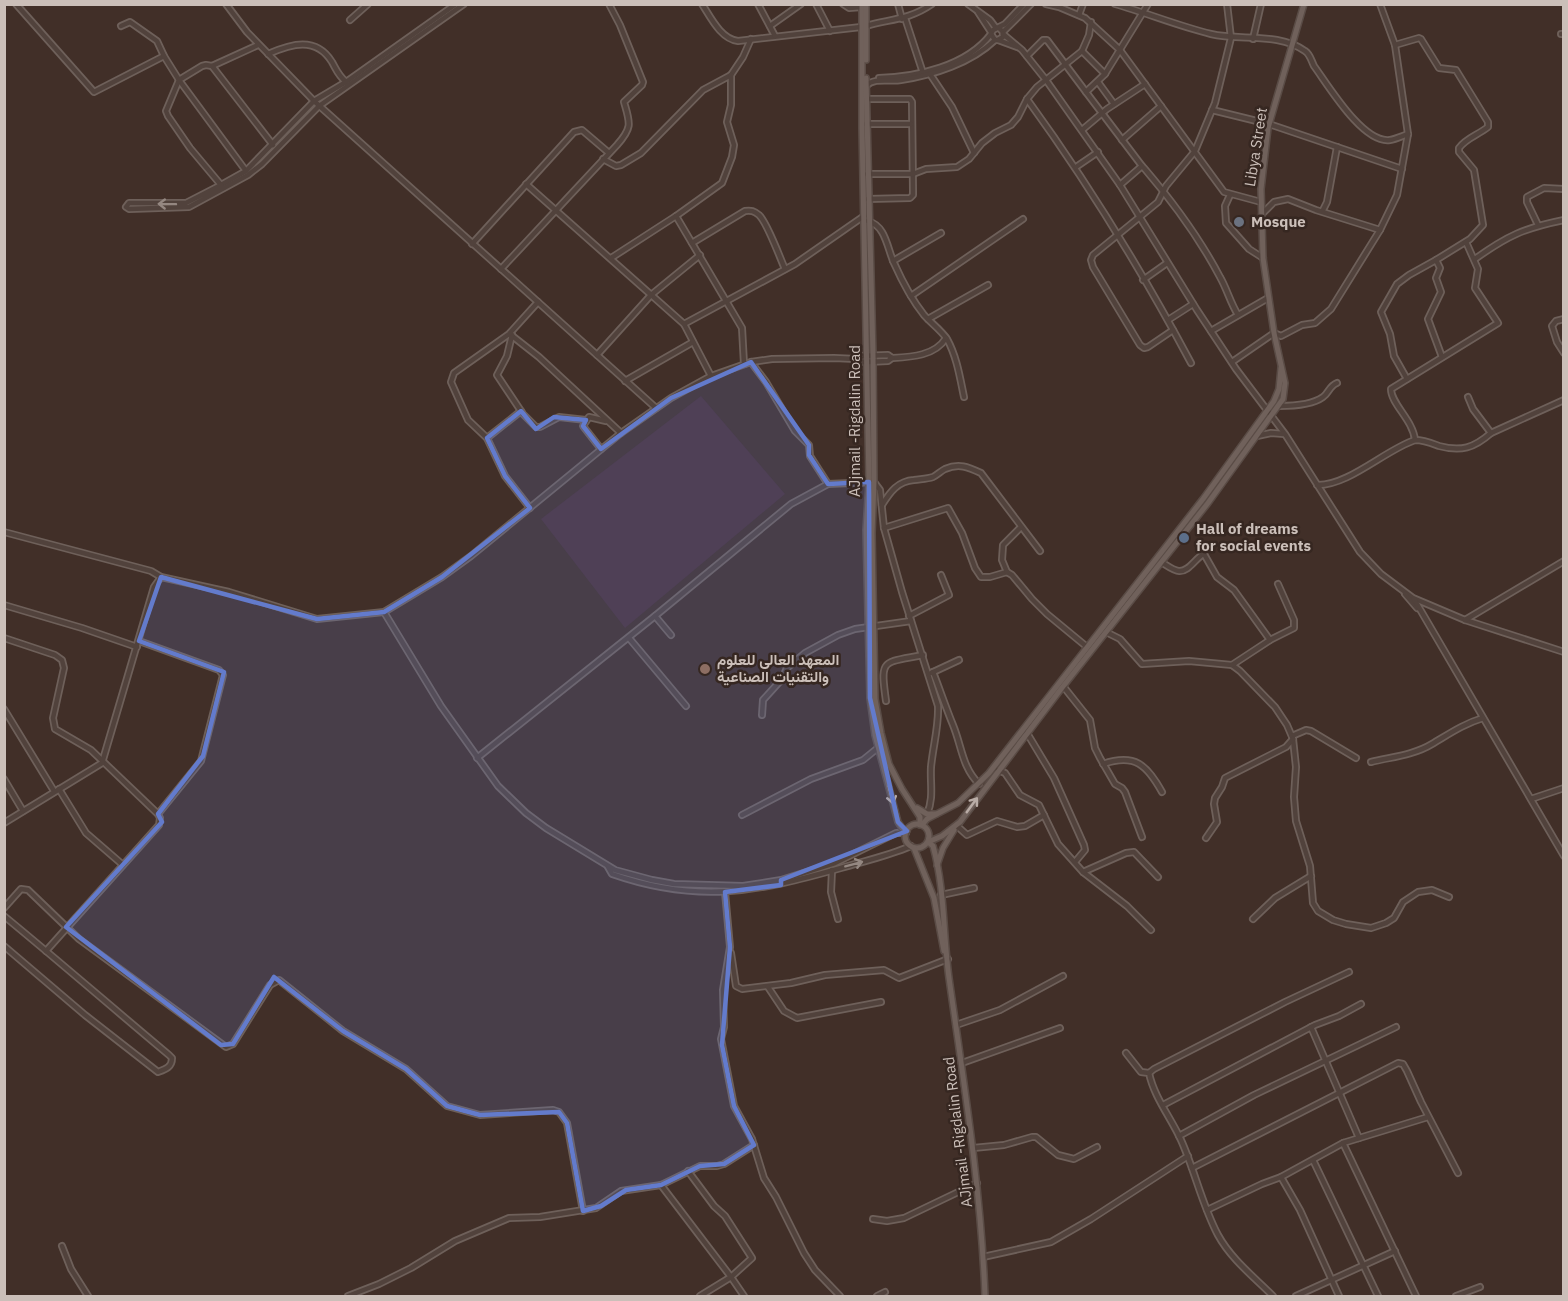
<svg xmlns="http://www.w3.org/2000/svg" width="1568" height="1301" font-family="'IBM Plex Sans',Vazirmatn,sans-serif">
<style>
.green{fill:#4a3139}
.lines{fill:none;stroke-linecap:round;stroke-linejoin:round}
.minor-casing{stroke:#6e605a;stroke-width:8}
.major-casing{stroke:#5a4c46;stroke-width:8}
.minor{stroke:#51423c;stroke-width:4.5}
.major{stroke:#70615b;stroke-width:5}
.oneway{stroke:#948781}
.oneway2{stroke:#b9aca6}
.marked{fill:#637bcc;fill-opacity:0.2;stroke:#637bcc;stroke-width:4.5;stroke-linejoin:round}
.worship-dot{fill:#6b7280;stroke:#362721;stroke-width:2}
.service-dot{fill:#5c6f8a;stroke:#362721;stroke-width:2}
.education-dot{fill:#8d6e63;stroke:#362721;stroke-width:2}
.labels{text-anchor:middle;stroke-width:5;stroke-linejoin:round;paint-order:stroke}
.street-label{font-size:15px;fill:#cbbfb9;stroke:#362721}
.poi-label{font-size:15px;font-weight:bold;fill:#cbbfb9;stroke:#362721;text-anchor:start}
</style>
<rect width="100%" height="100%" fill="#412f28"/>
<path class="green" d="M701 396 785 494 625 628 541 519Z"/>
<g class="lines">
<defs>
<g id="minor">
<path d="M16 4 94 92 164 56"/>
<path d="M226 4 247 32 314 101 656 408"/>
<path d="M702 4C711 18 721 39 738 41L861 27"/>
<path d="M758 4 775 36"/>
<path d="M816 4 830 31"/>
<path d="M843 4 849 8 862 7"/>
<path d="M898 4 902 19"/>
<path d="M968 4 990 20 996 28"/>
<path d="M1046 4 1059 7 1085 18 1120 50 1224 192 1261 202"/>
<path d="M1115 4C1147 13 1178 26 1211 34 1240 41 1279 32 1305 51 1310 54 1311 60 1314 66 1328 85 1363 144 1390 140 1396 139 1402 136 1408 134"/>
<path d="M978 12 991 32"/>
<path d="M1079 15 1083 4"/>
<path d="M905 18 923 73"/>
<path d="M350 20 368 4"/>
<path d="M121 26 130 22 157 41 164 56 179 80 246 171"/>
<path d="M770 26 801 4"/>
<path d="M866 26C890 19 909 20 932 4"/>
<path d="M999 28 1003 32V37L998 40H995L991 34 993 30 1005 24 1024 4"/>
<path d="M1003 32 1031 4"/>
<path d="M1003 34 1022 50 1046 80 1120 185 1197 310 1236 369 1285 434 1360 552 1381 574 1413 598 1465 620 1564 652"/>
<path d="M1561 34H1564"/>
<path d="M1253 39 1261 4"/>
<path d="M998 40 1017 47"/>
<path d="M1395 45 1419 38 1421 39 1439 68 1456 70 1488 122V127C1478 135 1466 138 1459 148V152L1474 170 1483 225 1470 239 1436 260 1440 268 1436 278 1441 292 1428 319 1442 357"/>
<path d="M1082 51 1089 35 1091 22"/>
<path d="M268 54C291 44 316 36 332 62 337 71 338 75 346 82"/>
<path d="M1027 56 1043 40H1047L1086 92"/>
<path d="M212 66 258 45"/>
<path d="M930 74 952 107 974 153"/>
<path d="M1105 74 1082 51 1037 87 1027 99C1088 183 1142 271 1191 363"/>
<path d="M879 78C917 77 967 66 991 34"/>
<path d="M1098 82 1114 104"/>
<path d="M866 86C874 77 890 82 901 80 934 75 971 63 995 40"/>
<path d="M866 99H910L912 102 913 191V195L910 198 868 199"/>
<path d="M1212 110 1269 124 1402 169"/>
<path d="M866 124H911"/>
<path d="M1082 130 1107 109 1145 84"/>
<path d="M1122 140 1161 106"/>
<path d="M273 145 212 66 206 65 202 66 179 80 166 111 168 116 190 148 221 185 246 171 314 101 346 82 456 4"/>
<path d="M603 159 616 166 621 165 641 153 703 90 731 75 743 57 751 39"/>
<path d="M1142 166 1086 92 1105 74 1148 4"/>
<path d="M1076 167 1098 152"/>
<path d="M867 174H913L926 169 957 167 969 159 982 143 995 133 1011 125 1018 117 1027 99"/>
<path d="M526 184 684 324 711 376"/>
<path d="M221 185 186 203H129L126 207 129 209 189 207 248 175 262 164 319 106 464 4"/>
<path d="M1120 185 1142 166 1144 168C1173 202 1199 237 1220 277 1227 289 1230 302 1238 315"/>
<path d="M1230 195 1225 206 1226 223 1249 249 1263 258"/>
<path d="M1323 210 1327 202 1337 147"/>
<path d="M1262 214 1274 202 1288 199 1316 210 1380 230"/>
<path d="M676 216 742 328 744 364"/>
<path d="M868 221C886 226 887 248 894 263 902 281 912 300 924 315 931 323 941 330 947 339 957 357 960 378 964 397"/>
<path d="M1538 225 1527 202V197L1544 188 1564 189"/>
<path d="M692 243 745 211C751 210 754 211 759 215 767 222 780 258 785 269"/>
<path d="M472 244 574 132 582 130 609 153"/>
<path d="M611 258 676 216 722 183 732 157 734 145 727 122 731 105V75"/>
<path d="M1475 259C1507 236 1524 228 1564 220"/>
<path d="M893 261 941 233"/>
<path d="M501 269 617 145C633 127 630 123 624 102L642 85 643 82 620 25 609 4"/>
<path d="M1143 280 1167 263"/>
<path d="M911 296 1023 219"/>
<path d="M928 319 988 285"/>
<path d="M1564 319 1556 321 1552 326 1557 342 1564 353"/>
<path d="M1168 320 1193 304"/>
<path d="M684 324 795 264 864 216"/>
<path d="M1173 330 1148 347 1144 348 1140 345 1093 267 1091 260 1093 255 1158 202 1166 186 1195 151 1215 103 1231 38 1227 4"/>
<path d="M1211 331 1268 298"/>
<path d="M511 335 539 357 621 433"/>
<path d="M512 335 507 356 497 375 523 414 536 427H540L559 417 586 420"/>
<path d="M597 355 651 295 700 255"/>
<path d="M856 359 860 356 888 355 892 358C911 357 935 356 946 338"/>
<path d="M751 362 766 382 795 431 809 445 810 456 828 484"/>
<path d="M1232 362 1274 333 1281 336 1302 325 1315 323 1331 309 1380 230 1397 195 1408 134 1395 45 1380 4"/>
<path d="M1407 379 1394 356 1390 334 1381 312 1397 284 1409 275 1436 260"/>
<path d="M625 381 693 342"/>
<path d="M1279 406C1292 406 1312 405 1323 397 1329 393 1329 386 1337 383"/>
<path d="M1491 433 1564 400"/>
<path d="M1257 436 1271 433 1284 434"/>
<path d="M487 438 521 411"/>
<path d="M1415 440C1413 420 1391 404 1391 389L1498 323 1475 288 1478 269 1466 242"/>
<path d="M601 449 583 426 589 417 606 421"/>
<path d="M1317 485C1348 486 1385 450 1415 440 1424 440 1431 443 1439 446 1461 452 1474 448 1491 433L1473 409 1468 397"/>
<path d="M882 505C890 492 898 481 914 480 920 479 927 479 933 477 937 475 941 471 945 469 959 463 968 467 981 473L1040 551"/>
<path d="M530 508 505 476 487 438 468 420 451 382 454 373 509 334 538 302"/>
<path d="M884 528 948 508 962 533 975 568 981 577H990L1007 572 1012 575 1032 599 1047 614 1087 647"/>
<path d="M4 532 151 571 161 577 229 592 317 619 384 612 442 577 471 556 621 433 671 398 711 376 751 362 772 359 834 358 856 359 860 362H867L888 361 892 358"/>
<path d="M1161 562C1166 565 1174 571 1179 571 1189 572 1196 557 1204 554L1217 577 1234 590 1270 640"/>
<path d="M1007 572 1002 560 1003 545 1021 527"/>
<path d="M1405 594 1417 608"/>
<path d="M1414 599 1564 856"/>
<path d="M4 605 82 628 137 647"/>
<path d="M384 612 441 706 498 786 526 813 546 828 615 870 652 880 674 884 743 886 781 880 835 863 896 833H906"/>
<path d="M655 616 671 635"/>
<path d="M909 616 949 595 941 575"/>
<path d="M1465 620 1564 561"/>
<path d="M1106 632 1120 639 1142 664 1189 661 1232 665 1240 671 1275 707 1287 725 1293 739 1296 767 1294 797 1296 821 1310 866 1313 903 1318 911 1333 920 1346 924 1371 928 1386 923 1394 918 1403 902 1418 892 1432 890 1449 897"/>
<path d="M4 638 55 655 62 660 64 668 53 718 55 729 91 750 158 814 160 818 159 825 46 951"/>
<path d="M629 638 686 706"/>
<path d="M139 641 219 670 223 675 201 761 158 814"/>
<path d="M1232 665 1270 640 1294 628V620L1278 584"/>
<path d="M933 672C940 690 946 708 953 725 962 747 962 767 979 784"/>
<path d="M931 673 959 660"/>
<path d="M1063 686 1090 720 1095 748 1100 758 1115 784 1122 788 1125 792 1142 837"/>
<path d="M886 701C880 658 882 663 923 655"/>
<path d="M4 709 54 791"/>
<path d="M762 715 763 700 782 679 787 668 805 653 838 635 855 629 911 621"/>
<path d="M1027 733 1054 778 1084 845 1085 850 1075 862"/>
<path d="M1292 736 1306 730 1311 731 1356 758"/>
<path d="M477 758 655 616 791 504 828 484 874 482 880 490 884 528 902 592 938 706C939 726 933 746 931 767 930 783 934 798 927 814"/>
<path d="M1371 762C1391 757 1414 755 1432 744 1449 734 1463 724 1483 718"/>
<path d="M1103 764C1135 753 1147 765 1162 792"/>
<path d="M998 770 1005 773 1020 795 1039 805 1058 844 1083 872 1127 906 1151 930"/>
<path d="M4 779 23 811"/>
<path d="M59 789 86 833 123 865"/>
<path d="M1531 799 1564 788"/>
<path d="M742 815 811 779 863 760 879 747"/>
<path d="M4 823 102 763 154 587 161 577"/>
<path d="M957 826 967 835 997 821 1017 827 1025 826 1044 815"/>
<path d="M1206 838 1217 822 1214 804 1215 798 1222 787 1225 778 1286 747 1293 739"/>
<path d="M608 867 612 874C698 904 757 892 841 868 864 861 888 856 911 846"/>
<path d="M832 870 831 892 838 919"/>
<path d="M1083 872 1126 853 1134 852 1158 877"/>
<path d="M725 892 730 947 723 990 724 1027 721 1039 734 1106 752 1139 764 1178 776 1197 804 1253 815 1270 840 1296"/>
<path d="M941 895 974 888"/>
<path d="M4 908 21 889 28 890 79 939 226 1047 233 1044 270 985 279 980 343 1031 406 1069 447 1106 480 1115 553 1110 559 1112 567 1123 583 1211"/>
<path d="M4 916C60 962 114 1009 169 1055L172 1058C172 1067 166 1069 158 1072L85 1015 4 946"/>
<path d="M1253 919 1275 898 1311 876"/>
<path d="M731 953 736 986 742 989 791 983 825 975 884 970 899 978 948 959"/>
<path d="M768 987 784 1011 797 1018 881 1002"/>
<path d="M956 1025 1000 1010 1063 976"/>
<path d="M1311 1027 1359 1138"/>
<path d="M1126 1053 1141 1072 1149 1073C1154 1097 1171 1118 1181 1140 1195 1171 1202 1205 1218 1235 1231 1259 1254 1277 1273 1296"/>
<path d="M962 1063 1060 1028"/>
<path d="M1149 1073 1154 1069 1285 1002 1349 972"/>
<path d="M1163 1105 1315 1025 1339 1016 1361 1004"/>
<path d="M1179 1136 1254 1095 1396 1027"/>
<path d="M1343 1143 1416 1296"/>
<path d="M973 1148 1004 1145 1032 1137H1036L1058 1155 1074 1159 1097 1147"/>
<path d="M1313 1160 1378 1296"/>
<path d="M1192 1168 1398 1063 1403 1064 1407 1071 1421 1102 1458 1173"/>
<path d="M688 1171 714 1206 725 1216 752 1258 731 1277 700 1296"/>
<path d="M1281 1177 1300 1210 1339 1296"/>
<path d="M661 1185 731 1277 744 1296"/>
<path d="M1207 1210 1262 1184 1281 1177 1343 1143 1428 1117"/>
<path d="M873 1219 887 1221 904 1218 977 1183"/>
<path d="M62 1246 71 1269 88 1296"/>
<path d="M983 1257 1051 1242 1091 1219 1188 1156"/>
<path d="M348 1296 379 1284 411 1268 455 1241 509 1218 540 1217 596 1208 621 1191 661 1185 700 1166H717L724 1164 754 1145"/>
<path d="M877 1296 885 1292"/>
<path d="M1296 1296 1395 1251"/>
<path d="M1456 1296 1480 1287"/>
</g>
<g id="major">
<path d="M862 4V129L869 482 866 530 870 698 875 735 898 822 902 828 907 831"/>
<path d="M866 60V4"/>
<path d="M866 78 873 355 874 482 872 533 875 699 881 733 889 764 902 789 920 817V825"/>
<path d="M917 808 927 814H936"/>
<circle cx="917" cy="836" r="12"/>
<path d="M922 825 927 819 958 803 989 773 1203 499 1274 401 1279 389 1281 368"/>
<path d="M928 842 942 836 960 822 1061 689 1208 503 1283 399 1285 383 1274 333 1263 258 1261 189 1268 128 1304 4"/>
<path d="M928 842 933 846C945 889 943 935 949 978 964 1084 981 1189 985 1296"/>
<path d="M914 848 934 898 944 951"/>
<path d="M937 865 943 848 954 830"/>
</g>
</defs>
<use href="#minor" class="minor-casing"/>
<use href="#major" class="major-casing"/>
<use href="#minor" class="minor"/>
<use href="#major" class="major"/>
</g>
<defs><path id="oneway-shaft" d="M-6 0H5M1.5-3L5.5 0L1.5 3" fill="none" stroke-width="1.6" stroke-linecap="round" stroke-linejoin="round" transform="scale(1.5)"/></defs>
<g class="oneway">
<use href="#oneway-shaft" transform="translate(167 204) rotate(-179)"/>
<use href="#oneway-shaft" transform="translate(854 864) rotate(-15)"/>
</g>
<g class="oneway2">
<use href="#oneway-shaft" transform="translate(891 795) rotate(76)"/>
<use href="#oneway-shaft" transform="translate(972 805) rotate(-54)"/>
</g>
<path class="marked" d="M751 362 809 445V455L828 484 869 482 870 698 898 822 907 831 781 880V885L725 892 730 947 722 1045 734 1106 754 1145 724 1164 700 1166 661 1185 626 1190 601 1206 583 1211 567 1123 559 1112 480 1115 447 1106 406 1069 343 1031 274 977 233 1044 221 1045 66 927 162 822 158 814 203 756 224 672 139 641 161 577 317 619 384 612 442 577 530 508 505 476 487 438 521 411 536 429 554 417 586 420 583 426 601 449 671 398Z"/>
<circle class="worship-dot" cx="1239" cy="222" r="6"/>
<circle class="service-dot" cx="1184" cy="538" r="6"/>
<circle class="education-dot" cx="705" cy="669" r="6"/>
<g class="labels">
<g class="street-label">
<text transform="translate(1256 147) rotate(-81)" y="5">Libya Street</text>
<text transform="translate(855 421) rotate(-90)" y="5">AJjmail -Rigdalin Road</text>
<text transform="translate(958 1132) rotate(-97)" y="5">AJjmail -Rigdalin Road</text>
</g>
<g class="poi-label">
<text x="1251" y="227">Mosque</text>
<text x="1196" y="534">Hall of dreams<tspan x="1196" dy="17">for social events</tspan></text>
<text x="717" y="665">المعهد العالي للعلوم<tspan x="717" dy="17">والتقنيات الصناعية</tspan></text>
</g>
</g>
<rect width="1568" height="1301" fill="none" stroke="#cbbfb9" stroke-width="12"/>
</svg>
